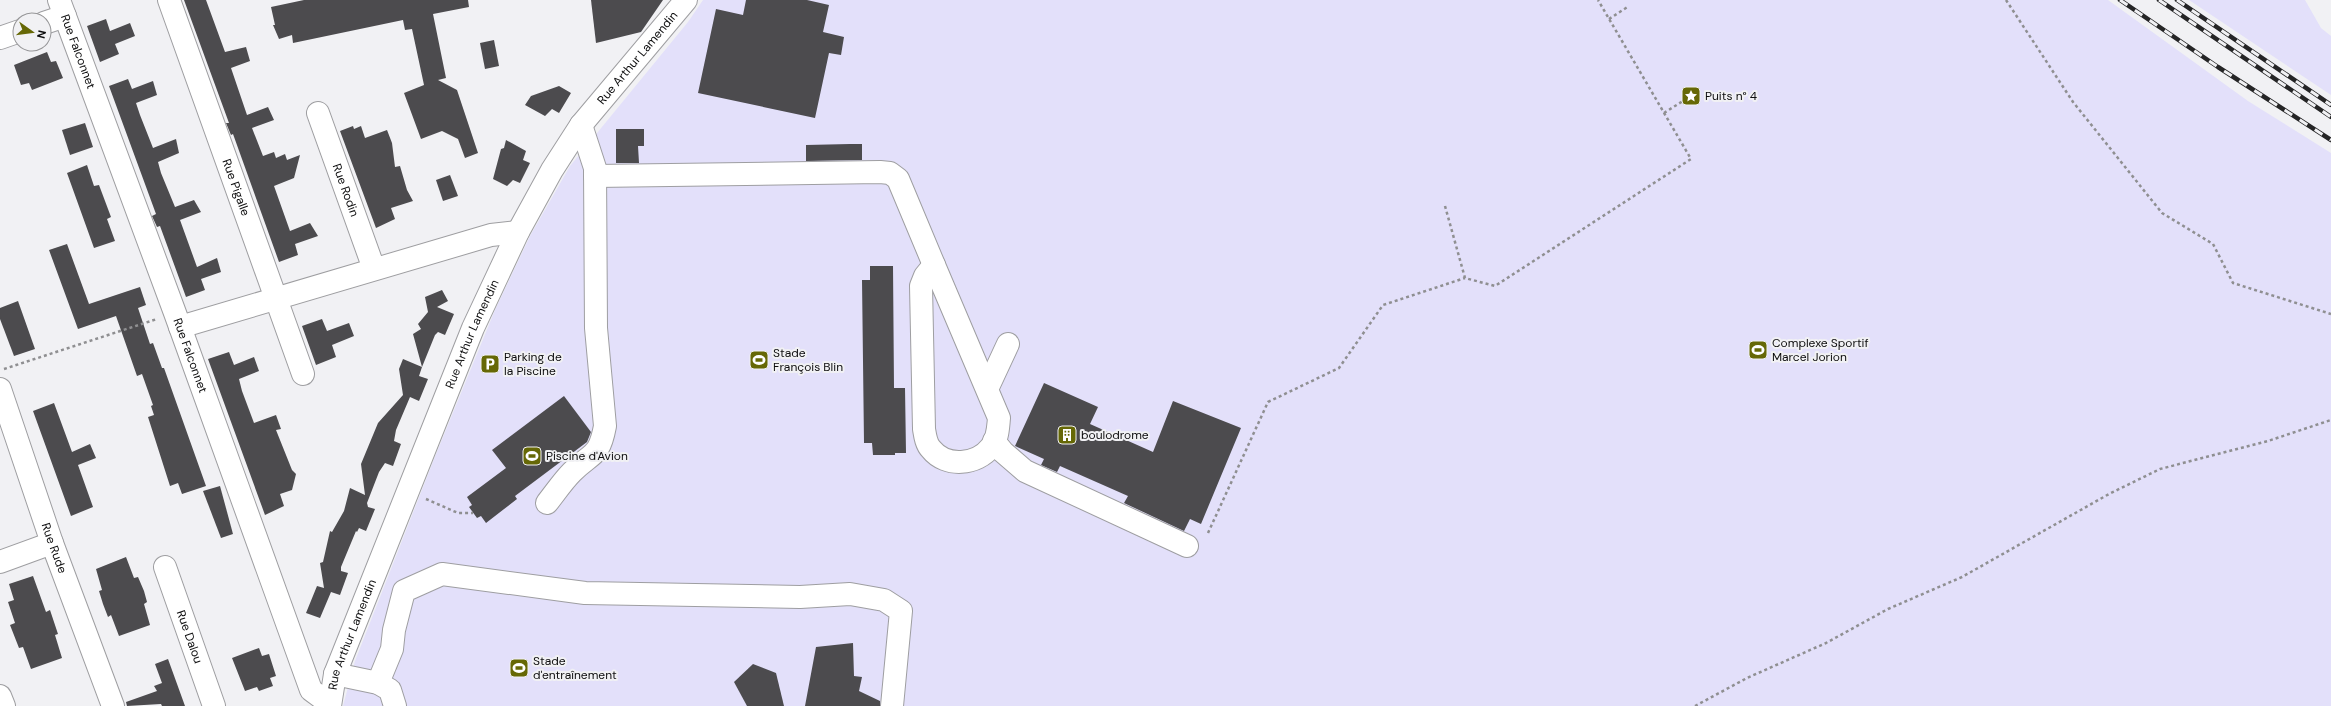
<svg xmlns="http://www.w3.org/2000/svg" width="2331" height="706" font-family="'DM Sans',sans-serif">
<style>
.green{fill:#e3e0fa}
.building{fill:#4c4b4e}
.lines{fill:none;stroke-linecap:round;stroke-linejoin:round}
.minor-casing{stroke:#9e9ea1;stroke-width:24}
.path{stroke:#8f8f91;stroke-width:2.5;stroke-dasharray:3 3;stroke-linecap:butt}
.minor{stroke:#fff;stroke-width:22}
.rail-casing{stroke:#252526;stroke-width:4.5}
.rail{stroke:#f1f1f4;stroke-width:3;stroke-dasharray:9;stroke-linecap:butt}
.labels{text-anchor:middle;stroke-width:4;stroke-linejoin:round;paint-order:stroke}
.street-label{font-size:12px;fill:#0d0d0e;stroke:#f1f1f4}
.poi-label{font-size:12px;fill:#0d0d0e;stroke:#f1f1f4;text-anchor:start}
</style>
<rect width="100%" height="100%" fill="#f1f1f4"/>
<g class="green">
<path d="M703 0H2108L2248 101 2331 153V706H343L355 661 434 459 495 310 530 236 570 166 688 22Z"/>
<path d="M2189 0H2305L2321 28 2331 36V95Z"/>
</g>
<g class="building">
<path d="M184 0H206L225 52 246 47 250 61 231 68 247 115 268 107 274 120 252 128 263 156 274 152 276 158 285 154 287 160 300 155 294 178 274 186 290 231 310 223 318 236 295 244 298 255 279 262 233 134 231 135 226 123H229Z"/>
<path d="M304 0H468L469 7 433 14 446 78 438 80 457 90 478 153 465 158 458 139 442 131 421 139 404 93 424 85 412 29 405 30 403 20 293 43 292 35 279 39 273 25H275L271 7Z"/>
<path d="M591 0H663L641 32 596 43Z"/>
<path d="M746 0H807L829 5 823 32 844 37 841 55 829 53 815 118 698 93 716 9 743 15Z"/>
<path d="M106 19 110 31 130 23 135 36 115 44 119 54 100 62 87 26Z"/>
<path d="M494 40 499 66 485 69 480 43Z"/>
<path d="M47 52 51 62 56 61 63 78 32 90 29 83 21 85 14 65Z"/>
<path d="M128 79 132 89 153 81 157 95 136 103 140 115 153 148 176 139 179 153 158 162 161 173 175 207 194 200 201 212 180 220 197 267 217 258 221 272 201 279 205 290 186 297 160 226 157 227 152 216 156 214 109 86Z"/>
<path d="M559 86 571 93 559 113 552 109 545 116 525 105 531 96Z"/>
<path d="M85 123 93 147 70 155 62 130Z"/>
<path d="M353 126 354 129 361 126 365 138 387 130 392 143 395 167 400 166 407 190 413 201 391 208 395 219 376 228 340 131Z"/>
<path d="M616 129H644V146H638L639 163H616Z"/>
<path d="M506 140 526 151 523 160 530 163 520 183 513 180 507 186 493 179 501 149 504 148Z"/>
<path d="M850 144H862V160L806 161V145Z"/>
<path d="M87 165 94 186 99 185 111 217 107 219 115 241 94 248 67 173Z"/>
<path d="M450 175 458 196 443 201 436 180Z"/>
<path d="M67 244 89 304 140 287 146 305 138 308 150 344 153 343 162 368H164L206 486 182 494 178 483 170 486 148 417 154 415 151 406 153 405 142 374 137 376 116 316 78 329 49 250Z"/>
<path d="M870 266H893L894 388H905L906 453H895V455H873L872 443H864L862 280H870Z"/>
<path d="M442 290 448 301 437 307 454 314 445 335 438 332 435 335 422 367 419 376 428 379 419 401 410 397 396 430 394 441 401 444 393 466 385 463 379 472 367 503 368 507 375 509 366 531 359 528 357 532 356 531 341 567V571L348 573 340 595 331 592 320 618 306 613 317 586 324 588 320 563 323 562 330 531 332 532 344 511 350 488 365 495 361 464 378 423 403 395 399 369 403 359 422 367 413 334 421 329 418 324 428 312 425 297Z"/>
<path d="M18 301 35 349 14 356 0 319V308Z"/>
<path d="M322 319 327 331 349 323 354 336 332 345 336 357 316 365 302 326Z"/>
<path d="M229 352 234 365 254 357 259 371 239 379 242 391 254 423 276 415 281 429 276 430 292 470 296 474 292 490 280 494 284 506 265 515 208 359Z"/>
<path d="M1044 383 1098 407 1090 424 1153 452 1173 401 1241 428 1201 524 1190 519 1184 531 1124 503 1128 496 1060 466 1057 472 1041 465 1044 459 1015 446Z"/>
<path d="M564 396 591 432 587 442 515 496 517 499 486 523 481 516 477 518 469 507 472 505 467 497 506 468 492 450Z"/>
<path d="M54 403 72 452 90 444 96 458 78 465 93 507 71 516 33 411Z"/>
<path d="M220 486 233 534 221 538 203 491Z"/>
<path d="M126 557 134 578 138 577 144 591 147 602 144 604 150 625 119 636 111 615 108 617 103 604 99 591 102 590 96 569Z"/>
<path d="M33 576 46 612 50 610 58 634 55 635 62 658 31 669 23 647 19 648 10 625 15 623 8 602 14 600 9 584Z"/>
<path d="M853 643 854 676 862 677 859 691 880 701V706H805L816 647Z"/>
<path d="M259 648 262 656 269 654 276 676 270 678 273 686 259 691 257 687 245 691 232 658Z"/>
<path d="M168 659 185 706H162L161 704 127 706 126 702 157 691 154 686 162 683 155 664Z"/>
<path d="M753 664 776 673 784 706H747L734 682Z"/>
</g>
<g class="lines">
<defs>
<g id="minor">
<path id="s1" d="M59 0 175 313 311 690 330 704"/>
<path id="s2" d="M169 0 303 374"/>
<path d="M44 23 65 16"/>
<path d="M0 38 20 31"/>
<path id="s3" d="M318 113 374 269"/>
<path d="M595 176 880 172 890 173 898 179 934 265"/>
<path d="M934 265 999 418C998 428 998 439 991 447 977 465 946 468 931 449 926 444 925 435 924 429L921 286 925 276Z"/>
<path d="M180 327 491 235 518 232"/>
<path d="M988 387 1008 344"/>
<path id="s4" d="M0 389 52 543 113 706"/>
<path d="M994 441 1003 452 1025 471 1187 546"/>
<path d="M547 503C555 493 563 481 572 472 592 452 599 458 605 426L596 328 595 168 581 125"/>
<path d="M0 562 52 543"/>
<path id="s5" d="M165 567 214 706"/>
<path d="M335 674 378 683 390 690 395 706"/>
<path d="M378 683 392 649 394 630 404 591 442 574 585 593 800 597 850 594 884 600 901 611 892 706"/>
<path d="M0 696 4 706"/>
<path id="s6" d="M330 706 335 674 473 328 518 232 552 170 581 125 686 0"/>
</g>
</defs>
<use href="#minor" class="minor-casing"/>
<g class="path">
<path d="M2006 0 2073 102 2162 213 2213 244 2233 283 2331 314"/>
<path d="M1609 19 1629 6"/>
<path d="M1664 113 1686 99"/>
<path d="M1445 206 1465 278 1495 286 1691 159 1598 0"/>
<path d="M4 369 157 319"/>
<path d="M426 499 458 513H473"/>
<path d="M1208 533 1268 402 1339 368 1383 305 1465 278"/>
<path d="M1695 706 1747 678 1826 643 1888 609 1962 577 2109 494 2160 469 2268 441 2331 420"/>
</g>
<use href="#minor" class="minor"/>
<defs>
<g id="rail">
<path d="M2120 0 2218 67 2331 140"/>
<path d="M2159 0 2331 117"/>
<path d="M2177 0 2331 105"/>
</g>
</defs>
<use href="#rail" class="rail-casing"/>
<use href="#rail" class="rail"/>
</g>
<defs>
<symbol id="sight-square" viewBox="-11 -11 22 22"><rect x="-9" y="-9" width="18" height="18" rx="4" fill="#666806" stroke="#f1f1f4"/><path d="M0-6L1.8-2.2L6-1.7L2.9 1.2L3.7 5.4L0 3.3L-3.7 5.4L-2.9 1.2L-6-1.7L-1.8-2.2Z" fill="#fff"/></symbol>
<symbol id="stadium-square" viewBox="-11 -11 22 22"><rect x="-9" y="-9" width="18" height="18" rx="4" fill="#666806" stroke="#f1f1f4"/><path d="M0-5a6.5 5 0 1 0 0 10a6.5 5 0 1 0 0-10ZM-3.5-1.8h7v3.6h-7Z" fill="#fff"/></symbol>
<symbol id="parking-square" viewBox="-11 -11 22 22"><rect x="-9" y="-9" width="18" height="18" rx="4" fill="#666806" stroke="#f1f1f4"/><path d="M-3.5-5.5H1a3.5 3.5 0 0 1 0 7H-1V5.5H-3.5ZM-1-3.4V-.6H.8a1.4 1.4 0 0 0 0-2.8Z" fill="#fff"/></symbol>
<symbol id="building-square" viewBox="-11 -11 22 22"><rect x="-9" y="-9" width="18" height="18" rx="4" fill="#666806" stroke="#f1f1f4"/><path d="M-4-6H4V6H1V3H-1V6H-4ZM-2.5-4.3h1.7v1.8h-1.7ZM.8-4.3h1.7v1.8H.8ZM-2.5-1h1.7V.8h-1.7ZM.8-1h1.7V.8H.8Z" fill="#fff"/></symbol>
</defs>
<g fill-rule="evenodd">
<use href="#sight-square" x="1680" y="85" width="22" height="22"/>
<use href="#stadium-square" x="1747" y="339" width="22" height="22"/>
<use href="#stadium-square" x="748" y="349" width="22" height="22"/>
<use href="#parking-square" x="479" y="353" width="22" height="22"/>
<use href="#building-square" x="1056" y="424" width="22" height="22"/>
<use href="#stadium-square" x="521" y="445" width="22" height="22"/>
<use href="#stadium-square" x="508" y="657" width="22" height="22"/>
</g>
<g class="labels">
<g class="street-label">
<text dy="4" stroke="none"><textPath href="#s1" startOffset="55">Rue Falconnet</textPath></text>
<text dy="4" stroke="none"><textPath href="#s6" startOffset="723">Rue Arthur Lamendin</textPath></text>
<text dy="4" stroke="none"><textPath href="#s2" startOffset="199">Rue Pigalle</textPath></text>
<text dy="4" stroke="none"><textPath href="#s3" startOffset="82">Rue Rodin</textPath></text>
<text dy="4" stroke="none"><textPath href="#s6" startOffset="399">Rue Arthur Lamendin</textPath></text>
<text dy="4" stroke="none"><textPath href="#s1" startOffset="379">Rue Falconnet</textPath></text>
<text dy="4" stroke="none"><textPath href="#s4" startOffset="168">Rue Rude</textPath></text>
<text dy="4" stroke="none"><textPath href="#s6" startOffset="75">Rue Arthur Lamendin</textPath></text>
<text dy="4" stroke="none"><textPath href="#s5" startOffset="74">Rue Dalou</textPath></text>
</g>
<g class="poi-label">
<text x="1705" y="100">Puits n° 4</text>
<text x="1772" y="347">Complexe Sportif<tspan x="1772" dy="14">Marcel Jorion</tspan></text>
<text x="773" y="357">Stade<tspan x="773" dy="14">François Blin</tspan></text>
<text x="504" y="361">Parking de<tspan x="504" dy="14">la Piscine</tspan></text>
<text x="1081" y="439">boulodrome</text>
<text x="546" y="460">Piscine d'Avion</text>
<text x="533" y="665">Stade<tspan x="533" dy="14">d'entraînement</tspan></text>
</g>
</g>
<g transform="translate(32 32) rotate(104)"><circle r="19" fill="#f1f1f4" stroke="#969698"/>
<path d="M0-3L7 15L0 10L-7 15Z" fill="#666806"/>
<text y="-6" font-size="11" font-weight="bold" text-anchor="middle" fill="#0d0d0e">N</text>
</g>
</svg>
